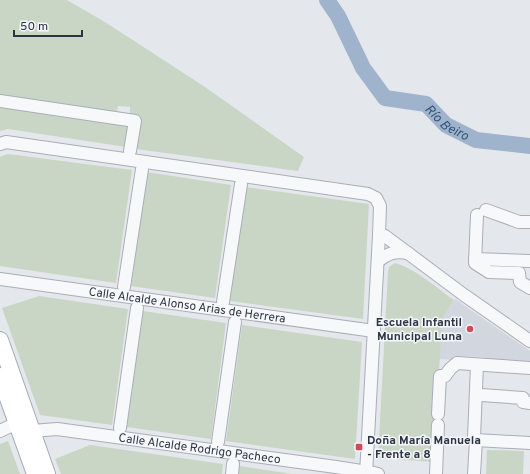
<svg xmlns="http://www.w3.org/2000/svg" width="530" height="474" font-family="Overpass,sans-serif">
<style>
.built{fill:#d2d6de}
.green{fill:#c9d6c5}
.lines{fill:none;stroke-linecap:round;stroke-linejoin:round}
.river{stroke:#9fb4cc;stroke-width:16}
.minor-casing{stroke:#a9aeb7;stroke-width:14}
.major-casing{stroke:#a3abb8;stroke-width:18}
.minor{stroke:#f7f8fa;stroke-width:12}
.major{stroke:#fff;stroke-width:16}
.poi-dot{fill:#d1495b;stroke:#f4f6f9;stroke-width:1.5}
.labels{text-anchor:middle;stroke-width:3;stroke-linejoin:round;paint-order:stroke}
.street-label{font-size:12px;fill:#2b3445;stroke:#f4f6f9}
.poi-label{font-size:12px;font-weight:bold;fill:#2b3445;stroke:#f4f6f9;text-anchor:end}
.water-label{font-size:13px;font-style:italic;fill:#34527a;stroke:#f4f6f9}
</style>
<rect width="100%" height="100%" fill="#e4e7ec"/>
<path class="built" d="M455 299 530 351V363L484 361V357L457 356 456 360 439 359 442 319Z"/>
<g class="green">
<path d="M0 0H67L105 22 205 87 304 157 298 171 136 149 141 116 130 114V107L118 106 117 112 0 96Z"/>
<path d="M0 106 129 125 126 147 8 129 0 131Z"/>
<path d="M8 154 132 170 116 283 0 266V157Z"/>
<path d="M147 172 231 185 215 298 131 286Z"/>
<path d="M245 187 369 204 363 319 230 301Z"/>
<path d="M395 263C416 269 437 288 454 300L442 319 434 462 378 458 388 272 389 267Z"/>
<path d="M39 296 128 309 112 425 40 415 2 308Z"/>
<path d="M143 311 226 323 211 439 127 427Z"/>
<path d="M242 325 362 342 355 459 226 441Z"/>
<path d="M8 441 20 474H0V444Z"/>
<path d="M90 445 223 464 222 474H61L55 459Z"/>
<path d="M487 450 524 451 523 474H486Z"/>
<path d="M239 466 293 474H238Z"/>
</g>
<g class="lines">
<path class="river" id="s1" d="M327 0 338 16 363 68 385 98 426 104 446 125 476 140 530 146"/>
<defs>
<g id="minor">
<path d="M0 101 135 121 130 151"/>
<path d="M0 144 6 142 368 194 376 198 380 206 379 235 366 474"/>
<path d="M486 210 519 222H530"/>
<path d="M477 215 475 263 489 272 519 273 520 282 530 288"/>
<path d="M379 235 385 236 464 295 530 341"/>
<path d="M475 259 530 261"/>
<path d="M378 261C389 253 394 251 408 253"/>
<path id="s2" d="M0 279 374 331"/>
<path d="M124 287 142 169"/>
<path d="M223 302 241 184"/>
<path d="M481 395 523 398V402L530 403"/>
<path d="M438 414 440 376H445L450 369 457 363 530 368"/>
<path d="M120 428 137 308"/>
<path d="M0 431 17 423"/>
<path id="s3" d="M32 431 57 429 336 467 374 473 378 474"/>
<path d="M476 440 530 443"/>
<path d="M218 442 235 322"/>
<path d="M232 474 233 464"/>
<path d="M436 474 438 425"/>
<path d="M474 474 476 440 474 437 477 365"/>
</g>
<g id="major">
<path d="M0 340 47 474"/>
<path d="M0 376 35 474"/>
</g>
</defs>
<use href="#minor" class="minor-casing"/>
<use href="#major" class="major-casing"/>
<use href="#minor" class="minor"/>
<use href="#major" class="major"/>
</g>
<g class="poi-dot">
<circle cx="470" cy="329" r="4"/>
<rect x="355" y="443" width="8" height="8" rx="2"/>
</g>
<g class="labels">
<g class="street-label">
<text dy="4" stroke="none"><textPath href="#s2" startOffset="189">Calle Alcalde Alonso Arias de Herrera</textPath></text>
<text dy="4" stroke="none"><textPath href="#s3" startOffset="169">Calle Alcalde Rodrigo Pacheco</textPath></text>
</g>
<g class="poi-label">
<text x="462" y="326">Escuela Infantil<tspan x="462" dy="14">Municipal Luna</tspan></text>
<text x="367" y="444" text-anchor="start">Doña María Manuela<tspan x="367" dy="14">- Frente a 8</tspan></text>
</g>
<g class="water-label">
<text dy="5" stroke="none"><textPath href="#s1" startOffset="184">Río Beiro</textPath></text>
</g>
</g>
<path d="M14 30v6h68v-6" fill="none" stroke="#2b3445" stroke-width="2"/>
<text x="20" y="30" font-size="12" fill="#2b3445" stroke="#f4f6f9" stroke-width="3" paint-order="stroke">50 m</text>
</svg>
